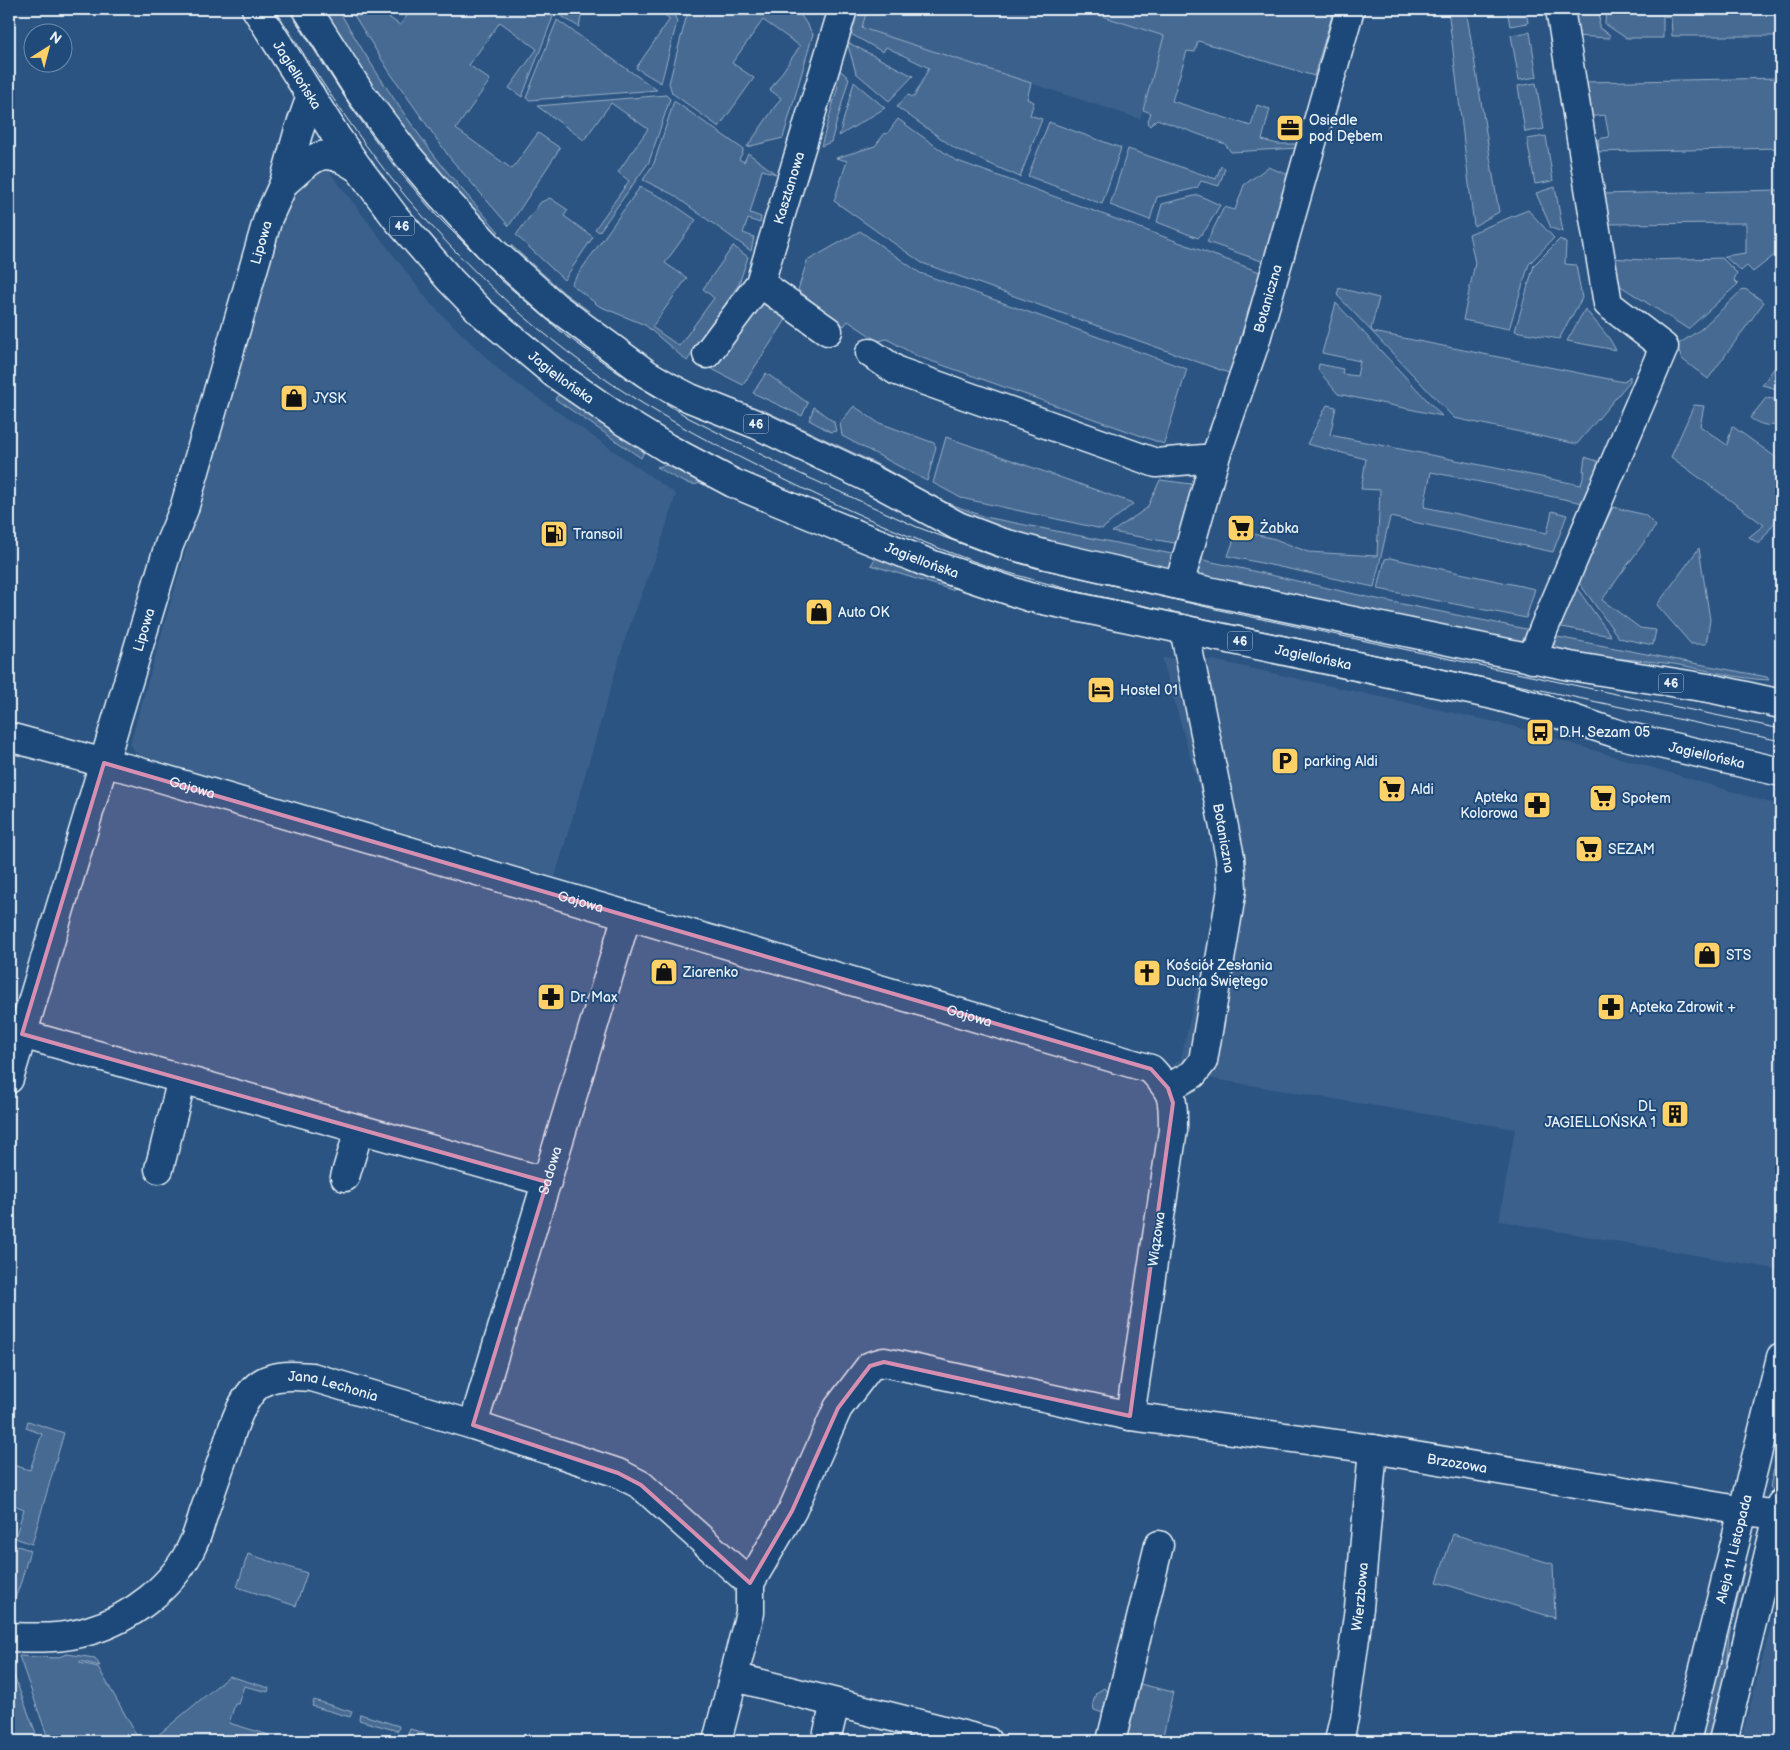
<svg xmlns="http://www.w3.org/2000/svg" width="1790" height="1750" font-family="'Balsamiq Sans',sans-serif">
<style>
.built{fill:#3a608b}
.green{fill:#476b93;stroke:#98aec6}
.lines{fill:none;stroke-linecap:round;stroke-linejoin:round}
.minor-casing{stroke:#e8f1f8;stroke-width:31}
.major-casing{stroke:#e8f1f8;stroke-width:31}
.minor{stroke:#1f4a7a;stroke-width:28}
.major{stroke:#1f4a7a;stroke-width:28}
.tram{stroke:#e8f1f8;stroke-width:1}
.marked{fill:#d78fb1;fill-opacity:0.2;stroke:#d78fb1;stroke-width:4;stroke-linejoin:round}
.labels{text-anchor:middle;stroke-width:4;stroke-linejoin:round;paint-order:stroke}
.shield{fill:#1f4a7a;stroke:#acbfd2;stroke-width:1}
.shield-label{font-size:12px;font-weight:bold;fill:#e8f1f8}
.street-label{font-size:14px;fill:#e8f1f8;stroke:#1f4a7a}
.poi-label{font-size:14px;fill:#e8f1f8;stroke:#1f4a7a;text-anchor:start}
</style>
<rect width="100%" height="100%" fill="#2b5482"/>
<filter id="ink" filterUnits="userSpaceOnUse"><feTurbulence type="fractalNoise" baseFrequency=".02" numOctaves="2"/><feDisplacementMap in="SourceGraphic" scale="10" xChannelSelector="R" yChannelSelector="G"/><feConvolveMatrix kernelMatrix="1 2 1 2 8 2 1 2 1" color-interpolation-filters="sRGB"/></filter>
<g filter="url(#ink)">
<g class="built">
<path d="M867 9H1080L1165 36 1140 119 862 28Z"/>
<path d="M322 162 431 304 502 373 676 494 660 546 626 636 555 877 144 757 135 752 130 744 283 212 299 183Z"/>
<path d="M1162 658 1213 660 1513 726 1781 806V1270L1499 1221 1515 1129 1213 1079 1172 1065 1181 1059 1219 891 1211 830Z"/>
<path d="M1781 1587V1741H1741Z"/>
</g>
<g class="green">
<path d="M320 9H338C370 64 405 118 444 168 462 190 481 211 499 232L492 233 389 113Z"/>
<path d="M350 9H377L400 25 412 9H542L553 17 522 97 509 88 537 49 500 22 469 65 490 80 456 129 512 169 538 133 560 148 509 226 450 158 389 71Z"/>
<path d="M560 9H576L581 17 579 27 558 14Z"/>
<path d="M661 9H677L674 14 677 22 661 83 636 68 670 19 659 11Z"/>
<path d="M691 9H797L813 34 783 138 747 147 781 98 770 90 800 46 763 20 732 63 754 78 719 127 672 93 669 83 686 18Z"/>
<path d="M856 9H867L862 28 1031 83 1027 99 1034 102 1030 115 1042 119 1020 177 956 149 897 107 907 95 914 97 929 68 886 47 883 52 849 33Z"/>
<path d="M1080 9H1334L1314 76 1198 41 1195 52 1187 51 1172 101 1251 126 1257 105 1270 109 1262 140 1278 144H1295L1298 148 1231 152 1225 144 1157 119 1150 126 1147 123 1151 113 1143 110 1164 36Z"/>
<path d="M1448 9H1466L1499 212 1474 226Z"/>
<path d="M1507 9H1526L1528 23 1510 26Z"/>
<path d="M1569 9H1600L1599 28 1609 34 1610 38 1573 36Z"/>
<path d="M1606 9H1781V36H1672L1671 17 1663 16V38H1626L1605 24Z"/>
<path d="M557 20 657 90 530 100 526 98Z"/>
<path d="M1530 32 1537 77 1519 80 1511 35Z"/>
<path d="M847 42 913 76 889 101 856 73Z"/>
<path d="M830 62 849 78 831 142 821 146 838 86 830 73Z"/>
<path d="M1781 78V148L1592 152 1591 149 1599 147 1598 139 1609 137 1605 115 1586 117 1582 82Z"/>
<path d="M854 82 885 108 839 136Z"/>
<path d="M1536 83 1544 129 1525 132 1518 86Z"/>
<path d="M666 95 670 99 649 162 599 232 595 229 629 181 618 172 648 129 611 103 584 140 537 106Z"/>
<path d="M674 101 743 149V152L739 159 744 162 748 153 776 174 762 170 750 213 761 217 760 223 748 219 743 233 754 237 751 251 672 194 643 180 654 163Z"/>
<path d="M898 119 955 160 1268 275 1237 376 922 263 834 201 847 161 836 158 875 146 885 133 887 134Z"/>
<path d="M1049 122 1121 148 1102 204 1028 176Z"/>
<path d="M1546 136 1553 181 1535 184 1527 139Z"/>
<path d="M1128 149 1216 179 1221 166 1225 168 1219 186 1201 181 1197 188 1157 197 1150 220 1110 205Z"/>
<path d="M1268 167 1297 178 1270 264 1207 242 1224 207 1235 210 1244 185Z"/>
<path d="M640 187 667 200 696 220 665 263 687 278 652 327 679 346 714 298 703 289 733 246 748 257 739 284 687 361 645 325 599 306 571 284Z"/>
<path d="M1555 187 1563 232 1551 228 1536 193Z"/>
<path d="M1781 190V250L1753 272 1747 266 1741 271 1724 256 1746 253V223L1603 224 1598 194Z"/>
<path d="M1198 195 1220 205 1206 229 1198 238 1157 222 1162 204Z"/>
<path d="M550 198 568 210 564 216 593 237 564 280 516 235 541 202Z"/>
<path d="M1528 210 1554 238 1529 264 1509 329 1463 320 1475 263 1469 234Z"/>
<path d="M860 231 920 273 1187 369 1164 444 917 356 887 339 878 341 848 321 844 326 798 290 807 261Z"/>
<path d="M1560 239 1566 243 1565 264 1576 265 1582 298 1559 339 1515 331 1534 265Z"/>
<path d="M511 245 563 292 589 311 588 316 576 309 511 250Z"/>
<path d="M1608 258 1645 260 1722 258 1737 273 1734 280 1738 284 1688 329 1611 280Z"/>
<path d="M1339 288 1379 298 1371 329 1373 332 1624 382 1630 376V381L1577 444 1454 418 1337 295Z"/>
<path d="M1743 289 1747 290 1764 302 1708 379 1682 359 1677 345 1701 329Z"/>
<path d="M757 296 789 315 743 385 704 365Z"/>
<path d="M1336 303 1442 416 1338 394 1318 370 1319 364 1343 369 1342 374 1357 376 1360 361 1322 353Z"/>
<path d="M1585 309 1609 338 1616 350 1567 341Z"/>
<path d="M1781 359V390L1762 385Z"/>
<path d="M766 373 808 403 802 416 753 393Z"/>
<path d="M561 394 641 446 644 452 641 458 555 399 557 396Z"/>
<path d="M1766 398 1781 400C1781 405 1782 412 1781 417 1778 432 1758 424 1750 418Z"/>
<path d="M1327 405 1336 407 1330 435 1581 485 1585 471H1583L1585 457 1600 462 1588 504 1431 472 1424 507 1547 533 1552 511 1567 515 1553 552 1390 517 1374 587 1228 556 1237 530 1275 539 1308 552 1377 556 1380 490 1361 489 1366 459 1307 444Z"/>
<path d="M1694 405 1704 406 1700 426 1727 445 1732 426 1781 461V513L1759 544 1749 537 1764 525 1671 457Z"/>
<path d="M854 406 877 422 934 443 936 447 927 481 842 436 840 423Z"/>
<path d="M814 407 834 422 836 431 831 432 809 420Z"/>
<path d="M761 409 875 463 940 500 985 517 1177 555 1172 566 1164 569 1011 533 960 514 756 412Z"/>
<path d="M946 437 1130 502 1133 504 1102 529 961 498 933 483Z"/>
<path d="M667 465 677 466 704 480C694 493 668 473 657 467Z"/>
<path d="M1160 480 1199 485 1180 544 1112 532 1147 508Z"/>
<path d="M1613 507 1645 515 1656 526 1602 600 1640 628 1656 630 1653 645 1619 638 1577 580Z"/>
<path d="M1699 548 1710 620 1706 644H1691L1657 605Z"/>
<path d="M881 557 952 584 955 588 952 590 871 565 875 559Z"/>
<path d="M1195 558 1372 598 1531 630 1521 641 1514 643 1207 577C1200 572 1196 567 1195 558Z"/>
<path d="M1390 558 1535 589 1526 618 1378 589 1385 559Z"/>
<path d="M1576 587 1611 636 1556 626Z"/>
<path d="M1552 636 1767 677 1769 680C1737 679 1705 669 1673 664 1638 659 1601 658 1565 654L1554 644Z"/>
<path d="M28 1421 64 1433 32 1544 15 1538 24 1509 9 1503V1464L30 1470 42 1434 26 1428Z"/>
<path d="M1781 1440C1781 1455 1784 1478 1773 1491L1771 1489 1770 1486Z"/>
<path d="M1453 1534 1553 1564 1555 1618 1437 1582Z"/>
<path d="M9 1543 30 1550 21 1582 9 1615Z"/>
<path d="M248 1554 307 1573 296 1606 237 1587Z"/>
<path d="M1741 1562 1746 1563 1729 1636 1725 1682 1713 1741H1696Z"/>
<path d="M67 1654 95 1658 100 1666 80 1661V1663L98 1667 139 1739 136 1741H49L19 1656 56 1658Z"/>
<path d="M9 1663 39 1741H9Z"/>
<path d="M229 1676 269 1688 268 1692 244 1686 238 1704H235L229 1723 289 1741H151Z"/>
<path d="M1136 1683 1173 1692 1162 1741H1122Z"/>
<path d="M1104 1688 1112 1695 1106 1714 1094 1710 1093 1703 1096 1693Z"/>
<path d="M314 1700 352 1712 350 1717 312 1706Z"/>
<path d="M360 1714 399 1726 398 1731 359 1720Z"/>
<path d="M410 1729 446 1739 445 1741H433L408 1734Z"/>
</g>
<g class="lines">
<defs>
<g id="minor">
<path d="M284 183C315 157 321 143 359 169"/>
<path d="M760 283 828 331"/>
<path d="M870 353 897 371 1156 463 1215 458"/>
<path id="s1" d="M707 354 760 283 843 9"/>
<path id="s2" d="M1179 585 1215 458 1254 346 1350 9"/>
<path d="M1532 659 1544 628 1664 347 1608 304 1560 9"/>
<path id="s3" d="M9 737 104 763 130 769 1151 1069C1174 1094 1173 1097 1173 1130L1130 1416"/>
<path d="M22 1034 547 1182"/>
<path id="s4" d="M9 1079 169 545 184 509 268 218 284 183 298 133 311 96"/>
<path d="M1168 1088 1193 1074 1203 1061 1232 889 1230 857 1184 629"/>
<path d="M159 1169 182 1079"/>
<path d="M345 1177 359 1130"/>
<path id="s5" d="M473 1425 627 915"/>
<path id="s6" d="M9 1637C35 1638 63 1639 88 1631 131 1619 175 1585 193 1544 198 1534 201 1522 204 1512 212 1489 220 1466 228 1443 234 1423 244 1393 263 1382 277 1374 296 1376 312 1377L473 1425 618 1473 641 1485 750 1583"/>
<path d="M734 1677 987 1741"/>
<path id="s7" d="M717 1741 750 1613V1583L792 1511 838 1408 870 1366 884 1362 1130 1416 1373 1449 1744 1511 1781 1515"/>
<path d="M826 1741 835 1703"/>
<path d="M1111 1741 1159 1545"/>
<path id="s8" d="M1339 1741 1344 1718 1359 1608 1373 1449"/>
<path id="s9" d="M1686 1741 1781 1357"/>
<path d="M1723 1741 1781 1504"/>
</g>
<g id="major">
<path id="s10" d="M256 9 336 136 359 169 396 218 450 280 482 313 555 374 623 421 667 448 733 483 863 537 933 565 1029 597 1489 694 1534 706 1621 735 1781 772"/>
<path d="M307 9 361 94 407 155 441 195 495 253 556 307 647 374 669 387 690 398 758 425 871 479 958 526 1000 542 1047 555 1179 585 1570 666 1714 689 1781 704"/>
</g>
</defs>
<use href="#minor" class="minor-casing"/>
<use href="#major" class="major-casing"/>
<use href="#minor" class="minor"/>
<use href="#major" class="major"/>
<g class="tram">
<path d="M275 9C322 83 369 157 428 222 495 297 575 365 662 415 708 442 756 466 804 489 865 518 926 545 990 567 1021 577 1053 585 1084 593L1781 741"/>
<path d="M288 9 351 107 393 164 436 215 501 280 564 334 624 377 689 418 792 470 917 527 994 556 1036 568 1224 611 1781 729"/>
</g>
</g>
</g>
<path class="marked" d="M104 763 1151 1069 1168 1088 1173 1103 1130 1416 884 1362 870 1366 838 1408 792 1511 750 1583 641 1485 618 1473 473 1425 547 1182 22 1034Z"/>
<defs>
<symbol id="office-square" viewBox="-11 -11 22 22"><rect x="-9" y="-9" width="18" height="18" rx="4" fill="#ffd166" stroke="#1f4a7a"/><path d="M-6-3h4V-5.5h4V-3h4V5H-6ZM-1-4.5V-3h2v-1.5ZM-6 0V1H6V0Z" fill="#111"/></symbol>
<symbol id="shop-square" viewBox="-11 -11 22 22"><rect x="-9" y="-9" width="18" height="18" rx="4" fill="#ffd166" stroke="#1f4a7a"/><path d="M-5-2.5h2.3a2.7 3.5 0 0 1 5.4 0H5L5.5 6h-11ZM-1.5-2.5h3a1.5 2.3 0 0 0-3 0Z" fill="#111"/></symbol>
<symbol id="supermarket-square" viewBox="-11 -11 22 22"><rect x="-9" y="-9" width="18" height="18" rx="4" fill="#ffd166" stroke="#1f4a7a"/><path d="M-6-5.5h2.5l.6 2H6L4.5 2H-2.5L-4.4-4H-6ZM-1.5 3.2a1.3 1.3 0 1 0 .1 0ZM3 3.2a1.3 1.3 0 1 0 .1 0Z" fill="#111"/></symbol>
<symbol id="fuel-square" viewBox="-11 -11 22 22"><rect x="-9" y="-9" width="18" height="18" rx="4" fill="#ffd166" stroke="#1f4a7a"/><path d="M-5.5-6h7V0h2V4h1.3V-2.5L3-4.5l.8-.8L6-3V5H2.5V1h-1V6h-7ZM-4.2-4.7v3.2H.2V-4.7Z" fill="#111"/></symbol>
<symbol id="hotel-square" viewBox="-11 -11 22 22"><rect x="-9" y="-9" width="18" height="18" rx="4" fill="#ffd166" stroke="#1f4a7a"/><path d="M-6-4.5h1.5V1H6V5H4.5V3h-9V5H-6ZM-4 0a1.8 1.8 0 1 1 3.6 0ZM.5 0V-2.5h3Q6-2.5 6 0Z" fill="#111"/></symbol>
<symbol id="bus-square" viewBox="-11 -11 22 22"><rect x="-9" y="-9" width="18" height="18" rx="4" fill="#ffd166" stroke="#1f4a7a"/><path d="M-5-6H5V4H4V6H2V4H-2V6H-4V4H-5ZM-3.5-4V0h7V-4ZM-3.5 1.2v1.5H-2V1.2ZM2 1.2v1.5H3.5V1.2Z" fill="#111"/></symbol>
<symbol id="parking-square" viewBox="-11 -11 22 22"><rect x="-9" y="-9" width="18" height="18" rx="4" fill="#ffd166" stroke="#1f4a7a"/><path d="M-3.5-5.5H1a3.5 3.5 0 0 1 0 7H-1V5.5H-3.5ZM-1-3.4V-.6H.8a1.4 1.4 0 0 0 0-2.8Z" fill="#111"/></symbol>
<symbol id="pharmacy-square" viewBox="-11 -11 22 22"><rect x="-9" y="-9" width="18" height="18" rx="4" fill="#ffd166" stroke="#1f4a7a"/><path d="M-2-6h4v4h4v4h-4v4h-4v-4h-4v-4h4Z" fill="#111"/></symbol>
<symbol id="church-square" viewBox="-11 -11 22 22"><rect x="-9" y="-9" width="18" height="18" rx="4" fill="#ffd166" stroke="#1f4a7a"/><path d="M-1.2-6h2.4v3.5h3.3v2.4h-3.3V6h-2.4V-.1h-3.3v-2.4h3.3Z" fill="#111"/></symbol>
<symbol id="building-square" viewBox="-11 -11 22 22"><rect x="-9" y="-9" width="18" height="18" rx="4" fill="#ffd166" stroke="#1f4a7a"/><path d="M-4-6H4V6H1V3H-1V6H-4ZM-2.5-4.3h1.7v1.8h-1.7ZM.8-4.3h1.7v1.8H.8ZM-2.5-1h1.7V.8h-1.7ZM.8-1h1.7V.8H.8Z" fill="#111"/></symbol>
</defs>
<g fill-rule="evenodd">
<use href="#office-square" x="1274" y="112" width="32" height="32"/>
<use href="#shop-square" x="278" y="382" width="32" height="32"/>
<use href="#supermarket-square" x="1225" y="512" width="32" height="32"/>
<use href="#fuel-square" x="538" y="518" width="32" height="32"/>
<use href="#shop-square" x="803" y="596" width="32" height="32"/>
<use href="#hotel-square" x="1085" y="674" width="32" height="32"/>
<use href="#bus-square" x="1524" y="716" width="32" height="32"/>
<use href="#parking-square" x="1269" y="745" width="32" height="32"/>
<use href="#supermarket-square" x="1376" y="773" width="32" height="32"/>
<use href="#supermarket-square" x="1587" y="782" width="32" height="32"/>
<use href="#pharmacy-square" x="1521" y="789" width="32" height="32"/>
<use href="#supermarket-square" x="1573" y="833" width="32" height="32"/>
<use href="#shop-square" x="1691" y="939" width="32" height="32"/>
<use href="#shop-square" x="648" y="956" width="32" height="32"/>
<use href="#church-square" x="1131" y="957" width="32" height="32"/>
<use href="#pharmacy-square" x="535" y="981" width="32" height="32"/>
<use href="#pharmacy-square" x="1595" y="991" width="32" height="32"/>
<use href="#building-square" x="1659" y="1098" width="32" height="32"/>
</g>
<g class="labels">
<g class="shield">
<rect x="389.5" y="216.5" width="25" height="19" rx="4"/>
<rect x="743.5" y="414.5" width="25" height="19" rx="4"/>
<rect x="1227.5" y="631.5" width="25" height="19" rx="4"/>
<rect x="1658.5" y="673.5" width="25" height="19" rx="4"/>
</g>
<g class="shield-label">
<text x="402" y="230">46</text>
<text x="756" y="428">46</text>
<text x="1240" y="645">46</text>
<text x="1671" y="687">46</text>
</g>
<g class="street-label">
<text dy="5" stroke="none"><textPath href="#s10" startOffset="78">Jagiellońska</textPath></text>
<text dy="5" stroke="none"><textPath href="#s1" startOffset="188">Kasztanowa</textPath></text>
<text dy="5" stroke="none"><textPath href="#s4" startOffset="874">Lipowa</textPath></text>
<text dy="5" stroke="none"><textPath href="#s2" startOffset="300">Botaniczna</textPath></text>
<text dy="5" stroke="none"><textPath href="#s10" startOffset="482">Jagiellońska</textPath></text>
<text dy="5" stroke="none"><textPath href="#s10" startOffset="888">Jagiellońska</textPath></text>
<text dy="5" stroke="none"><textPath href="#s4" startOffset="469">Lipowa</textPath></text>
<text dy="5" stroke="none"><textPath href="#s10" startOffset="1292">Jagiellońska</textPath></text>
<text dy="5" stroke="none"><textPath href="#s10" startOffset="1698">Jagiellońska</textPath></text>
<text dy="5" stroke="none"><textPath href="#s3" startOffset="190">Gajowa</textPath></text>
<text transform="translate(1224 838) rotate(80)" y="5">Botaniczna</text>
<text dy="5" stroke="none"><textPath href="#s3" startOffset="595">Gajowa</textPath></text>
<text dy="5" stroke="none"><textPath href="#s3" startOffset="1000">Gajowa</textPath></text>
<text dy="5" stroke="none"><textPath href="#s5" startOffset="266">Sadowa</textPath></text>
<text transform="translate(1156 1239) rotate(-82)" y="5">Wiązowa</text>
<text dy="5" stroke="none"><textPath href="#s6" startOffset="471">Jana Lechonia</textPath></text>
<text dy="5" stroke="none"><textPath href="#s7" startOffset="1008">Brzozowa</textPath></text>
<text dy="5" stroke="none"><textPath href="#s9" startOffset="198">Aleja 11 Listopada</textPath></text>
<text dy="5" stroke="none"><textPath href="#s8" startOffset="146">Wierzbowa</textPath></text>
</g>
<g class="poi-label">
<text x="1309" y="125">Osiedle<tspan x="1309" dy="16">pod Dębem</tspan></text>
<text x="313" y="403">JYSK</text>
<text x="1260" y="533">Żabka</text>
<text x="573" y="539">Transoil</text>
<text x="838" y="617">Auto OK</text>
<text x="1120" y="695">Hostel 01</text>
<text x="1559" y="737">D.H. Sezam 05</text>
<text x="1304" y="766">parking Aldi</text>
<text x="1411" y="794">Aldi</text>
<text x="1518" y="802" text-anchor="end">Apteka<tspan x="1518" dy="16">Kolorowa</tspan></text>
<text x="1622" y="803">Społem</text>
<text x="1608" y="854">SEZAM</text>
<text x="1726" y="960">STS</text>
<text x="1166" y="970">Kościół Zesłania<tspan x="1166" dy="16">Ducha Świętego</tspan></text>
<text x="683" y="977">Ziarenko</text>
<text x="570" y="1002">Dr. Max</text>
<text x="1630" y="1012">Apteka Zdrowit +</text>
<text x="1656" y="1111" text-anchor="end">DL<tspan x="1656" dy="16">JAGIELLOŃSKA 1</tspan></text>
</g>
</g>
<rect width="1790" height="1750" fill="none" stroke="#1f4a7a" stroke-width="30"/>
<rect x="15" y="15" width="1760" height="1720" fill="none" stroke="#e8f1f8" stroke-width="2" filter="url(#ink)"/>
<g transform="translate(48 48) rotate(36)"><circle r="24" fill="#1f4a7a" stroke="#6f8dac"/>
<path d="M0-4L9 19L0 12L-9 19Z" fill="#ffd166"/>
<text y="-8" font-size="14" font-weight="bold" text-anchor="middle" fill="#e8f1f8">N</text>
</g>
</svg>
